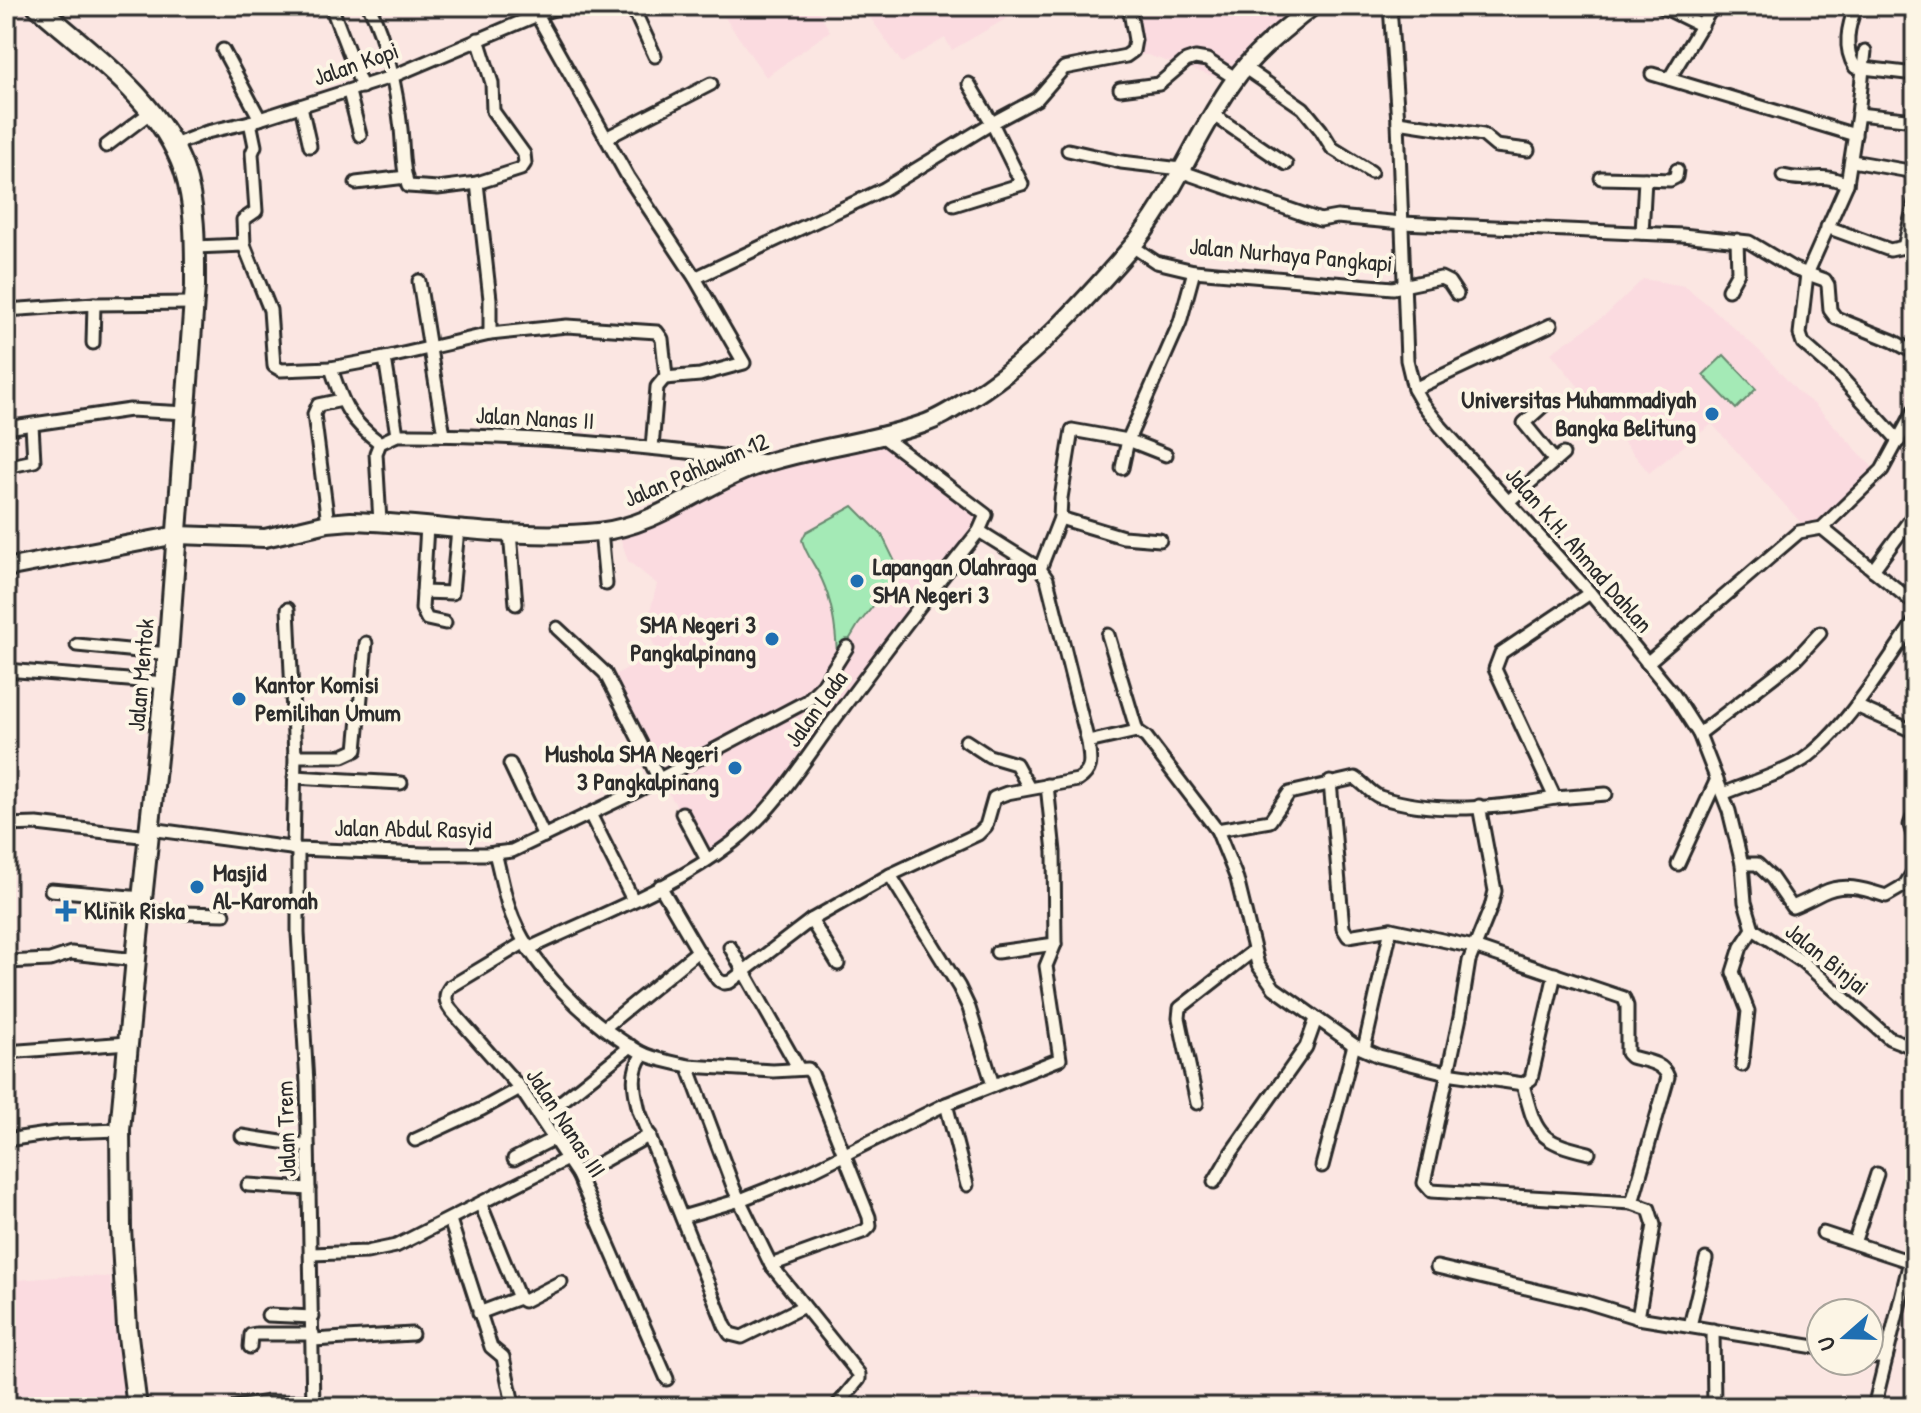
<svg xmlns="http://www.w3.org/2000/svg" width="1921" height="1413" font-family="'Patrick Hand',sans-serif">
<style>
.built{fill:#fbdbe0}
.green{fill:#a4eab6;stroke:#688a70;stroke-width:2}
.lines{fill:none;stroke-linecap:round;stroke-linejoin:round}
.minor-casing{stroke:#2b2b2b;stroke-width:17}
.secondary-casing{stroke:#2b2b2b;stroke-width:22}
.trunk-casing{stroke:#2b2b2b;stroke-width:24}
.minor{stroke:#fcf5e5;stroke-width:11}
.secondary{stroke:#fcf5e5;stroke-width:16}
.trunk{stroke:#fcf5e5;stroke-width:18}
.poi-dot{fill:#1f6fb2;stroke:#fcf5e5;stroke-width:3}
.labels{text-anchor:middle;stroke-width:8;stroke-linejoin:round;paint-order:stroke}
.street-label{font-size:24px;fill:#2b2b2b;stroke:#fcf5e5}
.poi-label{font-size:24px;font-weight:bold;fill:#2b2b2b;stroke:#fcf5e5;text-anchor:start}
</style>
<rect width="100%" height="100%" fill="#fbe6e2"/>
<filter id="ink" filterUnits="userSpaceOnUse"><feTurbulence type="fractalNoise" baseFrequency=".0125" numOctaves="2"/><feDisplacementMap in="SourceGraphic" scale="16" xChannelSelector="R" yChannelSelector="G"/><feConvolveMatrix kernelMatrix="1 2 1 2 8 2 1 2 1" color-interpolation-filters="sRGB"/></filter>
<g filter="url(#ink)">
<g class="built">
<path d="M717 6H815L830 31 766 77Z"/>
<path d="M862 6H1028L952 50 945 38 902 63Z"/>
<path d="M1134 6H1295L1222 79 1147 55H1140Z"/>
<path d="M1643 279 1685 286 1713 309 1764 355 1799 393 1814 404 1877 472 1811 534 1712 424 1649 473 1551 353 1607 314Z"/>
<path d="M880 441 986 517 766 804 736 835 705 852 660 779 609 678 657 652 646 627 657 584 628 561 620 537 658 523 751 470Z"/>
<path d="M6 1249 11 1273H16L18 1280 68 1276 110 1277 125 1407H6Z"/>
</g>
<g class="green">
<path d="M1724 355 1756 389 1736 409 1703 375Z"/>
<path d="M853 506 882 535 900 572 858 625 840 655H837C836 629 833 604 822 580 816 566 806 555 802 540L806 532Z"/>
</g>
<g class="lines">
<defs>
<g id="minor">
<path d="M331 6 362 87"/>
<path d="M369 6C386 39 397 92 401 129 403 147 402 169 408 186L438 188 477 183 490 299V334L567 326 657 332 662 339 666 376 657 387 652 448"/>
<path d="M632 6 655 56"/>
<path d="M1390 6 1398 122 1407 360 1414 389 1422 403 1441 427 1590 593 1674 695 1699 734 1729 811 1742 864 1745 902 1753 929"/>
<path d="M1661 6 1702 26"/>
<path d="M1856 6C1848 26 1843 48 1855 67L1915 74"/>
<path d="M546 7 547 11 565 6"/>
<path d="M537 15 628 177 695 278 744 363 700 375 665 378"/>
<path d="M223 50 260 119"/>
<path d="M1245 68 1303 108 1321 130 1332 148 1371 172"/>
<path d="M1652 74 1855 135"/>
<path d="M1669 79 1713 6"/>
<path d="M969 84 992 123 1037 99 1064 68 1126 56 1133 51 1135 40 1129 6"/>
<path d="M1120 89 1159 84 1186 61 1195 58 1207 60 1235 78"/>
<path d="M349 92 360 135"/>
<path d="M301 106 310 146"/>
<path d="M1212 114 1286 164"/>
<path d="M1858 114 1865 51"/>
<path d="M1398 122 1483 135 1496 146 1528 150"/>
<path d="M606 138 711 84"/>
<path d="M174 145 207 132 250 122 391 77 547 11"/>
<path d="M106 146 151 112"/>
<path d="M1068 150 1121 162 1181 169"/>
<path d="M1852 161 1915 172"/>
<path d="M1180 171 1320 220 1337 217 1402 223 1682 235 1749 242 1794 269 1825 280 1828 285 1830 310 1836 318 1893 341 1915 353"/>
<path d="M1783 176C1811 184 1818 170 1847 184"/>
<path d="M1601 178 1645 179"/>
<path d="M356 183 406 177"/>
<path d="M477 183 521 169 525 163 524 154 493 111 492 83 478 39"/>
<path d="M1827 227 1890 250 1904 247 1915 201"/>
<path d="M1642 233 1645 179 1670 180 1676 177 1677 170"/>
<path d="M244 245 243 220 256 211 252 153 255 146 250 122"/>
<path d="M1132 246 1156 262 1194 271 1393 288 1441 278 1449 282 1457 294"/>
<path d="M195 247 244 245 270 310 274 366 281 370 331 368C343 405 349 420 380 443"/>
<path d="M695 278 884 189 992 123 1022 184 954 205"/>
<path d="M419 281 444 435"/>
<path d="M1728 290 1738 272 1737 240"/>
<path d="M6 310 94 304 194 303"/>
<path d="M93 343 94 304"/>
<path d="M331 368 385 358"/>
<path d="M1414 389 1551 325"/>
<path d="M1544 405 1524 423 1555 461"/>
<path d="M6 428 130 410 187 413"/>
<path d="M397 435 385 358 490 334"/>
<path d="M1899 441 1837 373 1803 343 1800 334 1807 274 1847 184 1858 114 1915 120"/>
<path d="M6 467 34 461 32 425"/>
<path d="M1122 468 1128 440 1180 322 1194 271"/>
<path d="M1509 501 1563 454"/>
<path d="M1060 518 1123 537 1160 540"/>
<path d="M380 522 376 453 380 443 397 435C520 434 643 446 764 461"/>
<path d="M328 523 314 414 318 405 342 400"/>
<path d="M427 526 422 609 427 619 445 623"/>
<path d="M1822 528 1915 604"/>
<path d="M601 531 606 584"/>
<path d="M510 533 516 604"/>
<path d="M1040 569 1060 518 1061 498 1072 430 1128 440 1166 455"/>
<path d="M1873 570 1915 513"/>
<path d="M423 592 452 593 458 529"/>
<path d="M288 609 295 756 293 849"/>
<path d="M557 628 605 673 659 779"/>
<path d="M1108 635 1137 731"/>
<path d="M77 645 168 654"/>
<path d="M1647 663 1799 532 1822 528 1882 470 1915 409"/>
<path d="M6 670 165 683"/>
<path d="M1856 706 1915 732"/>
<path d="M1699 734 1796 659 1820 633"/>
<path d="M966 741 989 756 1016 764 1029 788"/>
<path d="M1088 742 1137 731 1146 737 1217 830 1237 879 1258 965 1274 988 1354 1045 1379 1056 1447 1073 1523 1084 1531 1079 1555 974"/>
<path d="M295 756H343L356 750 366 643"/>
<path d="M510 764 544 836"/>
<path d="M294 777 401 783"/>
<path d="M1330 782 1343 928 1348 936 1391 929 1474 947 1624 998 1627 1006V1053L1631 1057C1645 1061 1663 1062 1668 1077L1632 1203"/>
<path d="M1723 794C1748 783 1780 775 1803 760 1847 729 1884 665 1915 621"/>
<path d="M1555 798 1606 794"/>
<path d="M1479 806 1495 891 1491 907 1469 961 1460 1017 1424 1183 1431 1191 1632 1203 1649 1209 1654 1225 1638 1318"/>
<path d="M1915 812 1910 825 1915 841"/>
<path d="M682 813 707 860"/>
<path d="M590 814 633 900"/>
<path d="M6 825 37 824 149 837"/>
<path d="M150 829 298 849 424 854H487L512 851 631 794 807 701 823 685 847 647"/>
<path d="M1217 830 1270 821 1289 793 1355 778C1364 783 1370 793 1380 797 1434 815 1500 808 1555 798L1495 669 1501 653 1590 593"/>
<path d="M298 849V933L307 1083 313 1407"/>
<path d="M495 853C500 871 503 890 509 908 528 965 588 1023 640 1052 654 1060 673 1062 688 1066L734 1189 771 1265 859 1374V1379L836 1407"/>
<path d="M1678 864 1717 779"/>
<path d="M1742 864H1757L1772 878 1792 907C1803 903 1812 898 1822 893 1844 882 1864 889 1886 896L1905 885 1915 869"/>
<path d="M890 875 959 987 969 1008 993 1085"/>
<path d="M660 886 698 951"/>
<path d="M51 890 142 898"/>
<path d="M140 912 224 914"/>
<path d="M811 920 838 964"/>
<path d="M1753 929 1803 962 1889 1038 1915 1048"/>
<path d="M525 942 450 987C444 995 445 1002 451 1010L520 1088 578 1175 667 1379"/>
<path d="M730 947 799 1069"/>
<path d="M528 949C597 916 672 889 733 842 775 809 803 762 834 720 881 656 929 593 979 531L986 515 882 436"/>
<path d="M997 952 1055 944"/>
<path d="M6 962 50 960 71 953 136 960"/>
<path d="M604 1028 698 951 718 980 724 983 730 982 811 920 890 875 978 834 986 826 994 798 1007 793 1078 780C1094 770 1090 759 1088 742L1047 579 1040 569 979 531"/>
<path d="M1364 1049 1391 929"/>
<path d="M6 1052 128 1043"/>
<path d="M643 1054C630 1072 634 1089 639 1111L725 1326 730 1334 742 1337 804 1306"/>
<path d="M1742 1065 1748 1011 1733 972 1741 947 1753 929"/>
<path d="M688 1066 773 1071 808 1069 812 1074 869 1217 870 1226 865 1231 771 1265"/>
<path d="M1523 1084C1536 1135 1538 1141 1589 1153"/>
<path d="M1197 1103 1179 1018 1180 1008 1253 951"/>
<path d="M946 1104 967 1185"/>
<path d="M541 1118 631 1046"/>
<path d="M242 1136 308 1146"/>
<path d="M6 1140 61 1132 120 1130"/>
<path d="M415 1140 482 1109 520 1088"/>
<path d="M514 1159 553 1139"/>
<path d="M1322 1166 1354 1045"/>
<path d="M578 1175 650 1135"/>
<path d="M1214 1182 1231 1153 1306 1047 1316 1019"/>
<path d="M248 1185 309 1189"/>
<path d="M481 1205 519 1298"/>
<path d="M682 1217 740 1200 803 1175 946 1104 1060 1059 1046 966 1055 944 1054 852 1047 785"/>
<path d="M450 1220 491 1347 503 1357 513 1404"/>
<path d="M1823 1233 1908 1261"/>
<path d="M1854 1243 1877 1174"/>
<path d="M311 1254 367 1252 396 1246 567 1159"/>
<path d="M1437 1267 1586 1302 1638 1318 1821 1348"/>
<path d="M479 1313 519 1298 524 1301 528 1299 561 1282"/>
<path d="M268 1315 313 1317"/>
<path d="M1690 1326 1706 1259"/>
<path d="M1713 1330 1714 1407"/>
<path d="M313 1340 412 1334"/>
<path d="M250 1347 251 1335 256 1334H313"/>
<path d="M1869 1356 1886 1358"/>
<path d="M236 1407 269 1402H312"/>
<path d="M1874 1407 1915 1241"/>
</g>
<path id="secondary" d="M6 568 177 535 265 538 328 523 351 521C433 523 516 541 598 532 657 525 695 490 748 469 804 448 866 444 923 424 941 418 955 408 971 398 1033 359 1081 305 1129 250 1173 200 1195 135 1234 81 1255 51 1285 29 1313 6"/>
<path id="trunk" d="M37 6C90 53 160 100 184 170 196 206 195 248 195 286L168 654 138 937 120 1130 121 1228 127 1328 137 1407"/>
</defs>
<use href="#minor" class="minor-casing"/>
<use href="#secondary" class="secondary-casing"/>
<use href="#trunk" class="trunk-casing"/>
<use href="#minor" class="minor"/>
<use href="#secondary" class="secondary"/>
<use href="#trunk" class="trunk"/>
</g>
</g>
<g class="poi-dot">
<circle cx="1712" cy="414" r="8"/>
<circle cx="857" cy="581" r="8"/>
<circle cx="772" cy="639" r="8"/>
<circle cx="239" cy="699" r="8"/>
<circle cx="735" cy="768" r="8"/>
<circle cx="197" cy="887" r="8"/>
<path d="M62 899h8v8h8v8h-8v8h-8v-8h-8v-8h8z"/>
</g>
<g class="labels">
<g class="street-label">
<text transform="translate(356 64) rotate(-19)" y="8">Jalan Kopi</text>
<text transform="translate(1291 255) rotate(5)" y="8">Jalan Nurhaya Pangkapi</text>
<text transform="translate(535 418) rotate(3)" y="8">Jalan Nanas II</text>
<text transform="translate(696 470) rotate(-23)" y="8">Jalan Pahlawan 12</text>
<text transform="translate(1579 550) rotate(49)" y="8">Jalan K.H. Ahmad Dahlan</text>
<text transform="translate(141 675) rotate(-85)" y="8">Jalan Mentok</text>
<text transform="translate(816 709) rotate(-54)" y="8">Jalan Lada</text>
<text transform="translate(413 829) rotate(1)" y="8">Jalan Abdul Rasyid</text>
<text transform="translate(1827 959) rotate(39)" y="8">Jalan Binjai</text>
<text transform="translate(566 1123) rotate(57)" y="8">Jalan Nanas III</text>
<text transform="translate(286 1129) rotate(-92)" y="8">Jalan Trem</text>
</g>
<g class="poi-label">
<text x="1696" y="408" text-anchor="end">Universitas Muhammadiyah<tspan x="1696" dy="28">Bangka Belitung</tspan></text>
<text x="873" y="575">Lapangan Olahraga<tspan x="873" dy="28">SMA Negeri 3</tspan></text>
<text x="756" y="633" text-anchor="end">SMA Negeri 3<tspan x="756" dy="28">Pangkalpinang</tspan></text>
<text x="255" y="693">Kantor Komisi<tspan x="255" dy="28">Pemilihan Umum</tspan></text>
<text x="719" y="762" text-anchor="end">Mushola SMA Negeri<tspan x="719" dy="28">3 Pangkalpinang</tspan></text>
<text x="213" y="881">Masjid<tspan x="213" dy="28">Al-Karomah</tspan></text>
<text x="84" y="919">Klinik Riska</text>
</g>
</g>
<rect width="1921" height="1413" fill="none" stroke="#fcf5e5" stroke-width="32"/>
<rect x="16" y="16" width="1889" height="1381" fill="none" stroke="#2b2b2b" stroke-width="3" filter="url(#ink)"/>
<g transform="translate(1845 1337) rotate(250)"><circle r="38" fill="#fcf5e5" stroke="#a8a49b" stroke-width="2"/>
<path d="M0-6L14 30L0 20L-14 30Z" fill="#1f6fb2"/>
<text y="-12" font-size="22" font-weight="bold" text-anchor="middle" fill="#2b2b2b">U</text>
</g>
</svg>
